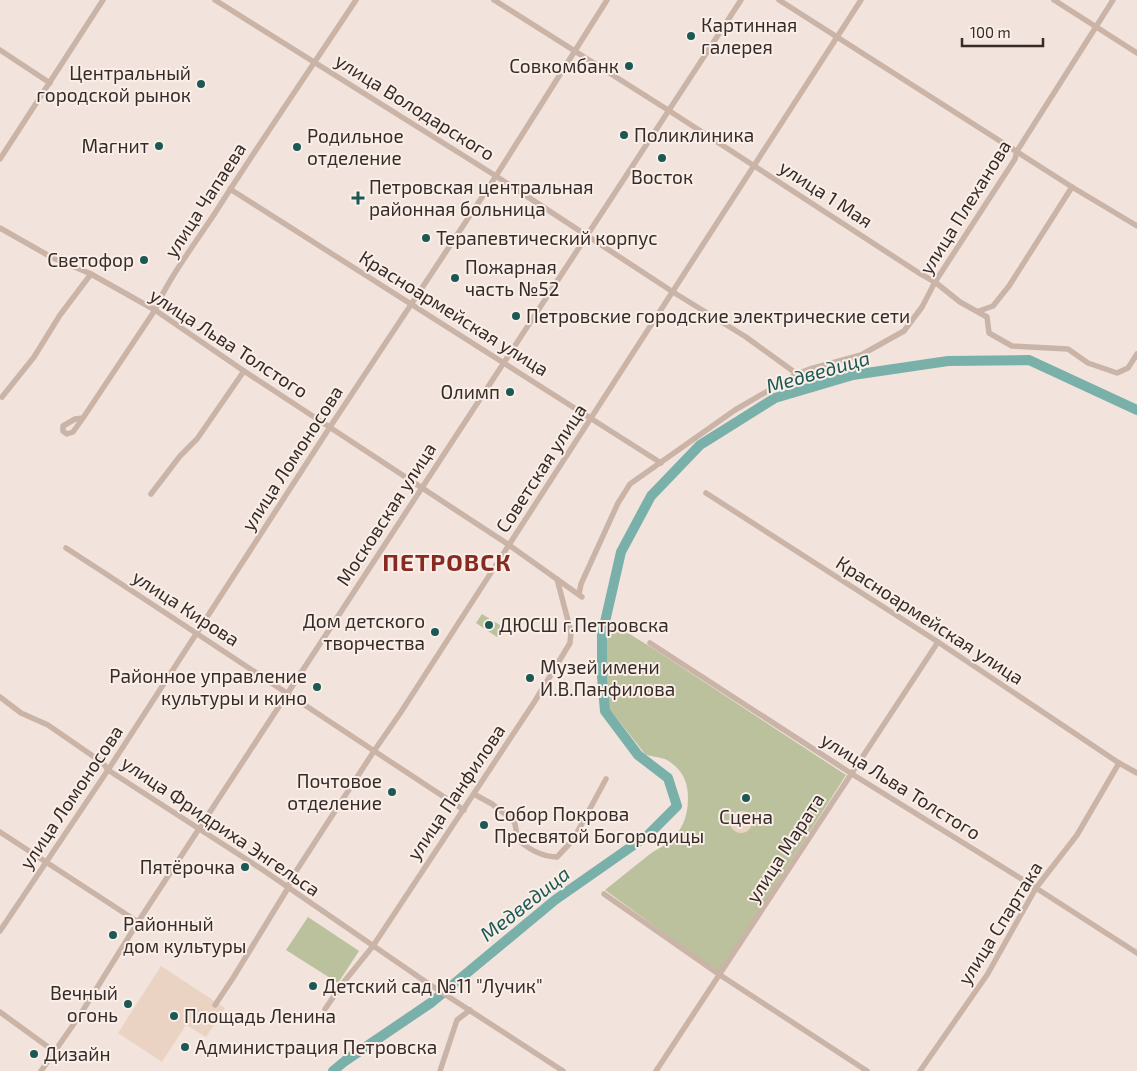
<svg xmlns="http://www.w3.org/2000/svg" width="1137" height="1071" font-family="'Exo 2',sans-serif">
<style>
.green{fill:#bac19c}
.plaza{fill:#ead3c3}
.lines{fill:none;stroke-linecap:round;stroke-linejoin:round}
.river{stroke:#7ab0aa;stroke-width:10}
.minor{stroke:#cab3a7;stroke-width:5.5}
.poi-dot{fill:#1d5954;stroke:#faefe8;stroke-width:2}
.labels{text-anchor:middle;stroke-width:4;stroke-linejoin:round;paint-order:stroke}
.poi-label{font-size:19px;fill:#372b28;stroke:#faefe8;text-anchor:start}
.street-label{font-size:19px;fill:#372b28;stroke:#faefe8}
.water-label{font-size:20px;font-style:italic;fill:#1d5954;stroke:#faefe8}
.district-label{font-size:24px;font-weight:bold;letter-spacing:1px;fill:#872a20;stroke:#faefe8}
</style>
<rect width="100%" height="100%" fill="#f2e4dc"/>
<g class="green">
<path d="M482 614 503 627 497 637 476 623Z"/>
<path d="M612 623 657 651 846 775 719 973 605 890C620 878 635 866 650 854 655 850 661 848 666 844 682 832 688 817 688 798 688 782 683 771 670 762 662 756 653 758 645 754L608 707 606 644Z"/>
<path d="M308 917 359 951 338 983 286 950Z"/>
</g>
<g class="plaza">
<circle cx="741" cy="822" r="11"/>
<path d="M161 966 225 1008 206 1037 186 1025 162 1062 118 1033Z"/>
</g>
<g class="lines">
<path class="river" d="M333 1071 345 1061 432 1002 555 900 648 835 677 806 668 778 638 755 605 711 602 677V635L621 552 651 496 700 445 775 398 853 375 948 361 1029 360 1137 410"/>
<g class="minor">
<path d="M215 0 496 176 673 292 746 337 797 374"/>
<path d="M494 0 668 110 919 273 935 282 960 302 987 317 989 333 1012 346 1068 349 1088 363 1117 373 1128 368 1137 354"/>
<path d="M779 0 1072 187 1137 226"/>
<path d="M1054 0 1137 53"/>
<path d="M0 50 50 83"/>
<path d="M0 159 103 0"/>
<path d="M230 189 661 463"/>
<path d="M0 228 51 257 91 274 155 310 244 371 509 545 582 597"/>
<path d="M979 311 993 306 1009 286 1072 187"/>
<path d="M2 397 34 357 60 315 91 274"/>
<path d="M83 418 75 419 63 426V431L67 434 73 432 83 418 155 310C168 279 196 242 215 213 261 141 309 71 356 0"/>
<path d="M706 493 938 642 1119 763 1137 773"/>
<path d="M151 494 180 456 197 439 244 371"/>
<path d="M66 548C199 634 331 723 464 810"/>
<path d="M579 594 581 584 618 503 630 484 735 410 797 374 810 369 861 355 904 331 922 307 935 282 1015 159 1017 151 1113 0"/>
<path d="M650 643 852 774 1036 888 1137 953"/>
<path d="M0 697 21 713 48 725 103 763 108 770 263 870 426 982 563 1071"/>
<path d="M474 794 492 804 513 820 515 824 518 840C530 850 542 857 557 857L573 840 606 779"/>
<path d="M0 832 138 922"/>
<path d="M604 894 720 975 867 1071"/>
<path d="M0 931 108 770 330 427 496 176 607 0"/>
<path d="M215 1005 233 978 288 888 291 879 374 751 401 712 861 0"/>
<path d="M325 1009 343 983 373 946 535 701 570 643 571 632 557 579"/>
<path d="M0 1012 55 1052"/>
<path d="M41 1071 80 1015 138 922 741 0"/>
<path d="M440 1071 457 1020 470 1010"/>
<path d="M656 1071 938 642"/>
<path d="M920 1071 987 975 1036 888 1077 835 1119 763"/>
</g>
</g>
<g class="poi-dot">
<circle cx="691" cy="36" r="5"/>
<circle cx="629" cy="66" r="5"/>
<circle cx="201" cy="84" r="5"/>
<circle cx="624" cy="135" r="5"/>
<circle cx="159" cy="146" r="5"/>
<circle cx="297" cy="147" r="5"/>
<circle cx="662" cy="158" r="5"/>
<path d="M355.5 190.5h5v5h5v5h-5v5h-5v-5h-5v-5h5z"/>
<circle cx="426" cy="238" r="5"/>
<circle cx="144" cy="260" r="5"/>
<circle cx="455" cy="278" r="5"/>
<circle cx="516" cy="316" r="5"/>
<circle cx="510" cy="392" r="5"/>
<circle cx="489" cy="625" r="5"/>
<circle cx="435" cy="632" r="5"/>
<circle cx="530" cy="678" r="5"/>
<circle cx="317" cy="687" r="5"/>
<circle cx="392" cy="792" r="5"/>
<circle cx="746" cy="798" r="5"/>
<circle cx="484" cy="825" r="5"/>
<circle cx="245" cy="867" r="5"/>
<circle cx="113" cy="935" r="5"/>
<circle cx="313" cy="986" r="5"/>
<circle cx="128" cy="1004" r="5"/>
<circle cx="174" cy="1016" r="5"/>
<circle cx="185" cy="1047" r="5"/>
<circle cx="34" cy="1054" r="5"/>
</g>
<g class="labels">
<g class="poi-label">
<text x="701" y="32">Картинная<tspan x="701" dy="22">галерея</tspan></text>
<text x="619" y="73" text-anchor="end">Совкомбанк</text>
<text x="191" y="80" text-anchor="end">Центральный<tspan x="191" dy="22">городской рынок</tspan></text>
<text x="634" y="142">Поликлиника</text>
<text x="307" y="143">Родильное<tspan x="307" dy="22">отделение</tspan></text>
<text x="149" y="153" text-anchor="end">Магнит</text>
<text x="662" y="184" text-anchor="middle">Восток</text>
<text x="369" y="194">Петровская центральная<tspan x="369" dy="22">районная больница</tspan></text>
<text x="436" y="245">Терапевтический корпус</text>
<text x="134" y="267" text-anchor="end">Светофор</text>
<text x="465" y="274">Пожарная<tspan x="465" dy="22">часть №52</tspan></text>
<text x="526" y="323">Петровские городские электрические сети</text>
<text x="500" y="399" text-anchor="end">Олимп</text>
<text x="425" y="628" text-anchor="end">Дом детского<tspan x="425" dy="22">творчества</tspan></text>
<text x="499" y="632">ДЮСШ г.Петровска</text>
<text x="540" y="674">Музей имени<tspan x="540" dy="22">И.В.Панфилова</tspan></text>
<text x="307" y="683" text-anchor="end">Районное управление<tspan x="307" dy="22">культуры и кино</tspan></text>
<text x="382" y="788" text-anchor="end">Почтовое<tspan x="382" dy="22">отделение</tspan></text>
<text x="494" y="821">Собор Покрова<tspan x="494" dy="22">Пресвятой Богородицы</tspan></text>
<text x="746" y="824" text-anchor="middle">Сцена</text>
<text x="235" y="874" text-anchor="end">Пятёрочка</text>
<text x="123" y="931">Районный<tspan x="123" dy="22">дом культуры</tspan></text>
<text x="323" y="993">Детский сад №11 "Лучик"</text>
<text x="118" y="1000" text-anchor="end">Вечный<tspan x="118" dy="22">огонь</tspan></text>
<text x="184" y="1023">Площадь Ленина</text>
<text x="195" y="1054">Администрация Петровска</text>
<text x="44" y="1061">Дизайн</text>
</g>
<g class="street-label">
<text transform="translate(415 107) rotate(32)" y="7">улица Володарского</text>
<text transform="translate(826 194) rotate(33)" y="7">улица 1 Мая</text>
<text transform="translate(205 200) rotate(-57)" y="7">улица Чапаева</text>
<text transform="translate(965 207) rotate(-58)" y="7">улица Плеханова</text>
<text transform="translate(454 313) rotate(32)" y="7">Красноармейская улица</text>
<text transform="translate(229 343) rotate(33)" y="7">улица Льва Толстого</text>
<text transform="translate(292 458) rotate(-57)" y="7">улица Ломоносова</text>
<text transform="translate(541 468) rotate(-57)" y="7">Советская улица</text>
<text transform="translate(386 514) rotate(-57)" y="7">Московская улица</text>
<text transform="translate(186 608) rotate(33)" y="7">улица Кирова</text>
<text transform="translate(930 620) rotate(33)" y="7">Красноармейская улица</text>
<text transform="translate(901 786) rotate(32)" y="7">улица Льва Толстого</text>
<text transform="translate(456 792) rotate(-56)" y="7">улица Панфилова</text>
<text transform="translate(71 797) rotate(-56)" y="7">улица Ломоносова</text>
<text transform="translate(221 826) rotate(34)" y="7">улица Фридриха Энгельса</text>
<text transform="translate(785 848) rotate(-57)" y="7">улица Марата</text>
<text transform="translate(1000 923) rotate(-58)" y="7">улица Спартака</text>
</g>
<g class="water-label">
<text transform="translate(818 372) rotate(-16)" y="7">Медведица</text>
<text transform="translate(525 904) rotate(-38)" y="7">Медведица</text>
</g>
<g class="district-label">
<text x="447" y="571">ПЕТРОВСК</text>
</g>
</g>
<path d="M962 38v8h81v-8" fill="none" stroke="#372b28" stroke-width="2.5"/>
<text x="970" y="38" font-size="15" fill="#372b28" stroke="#faefe8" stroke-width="4" paint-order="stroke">100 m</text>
</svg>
